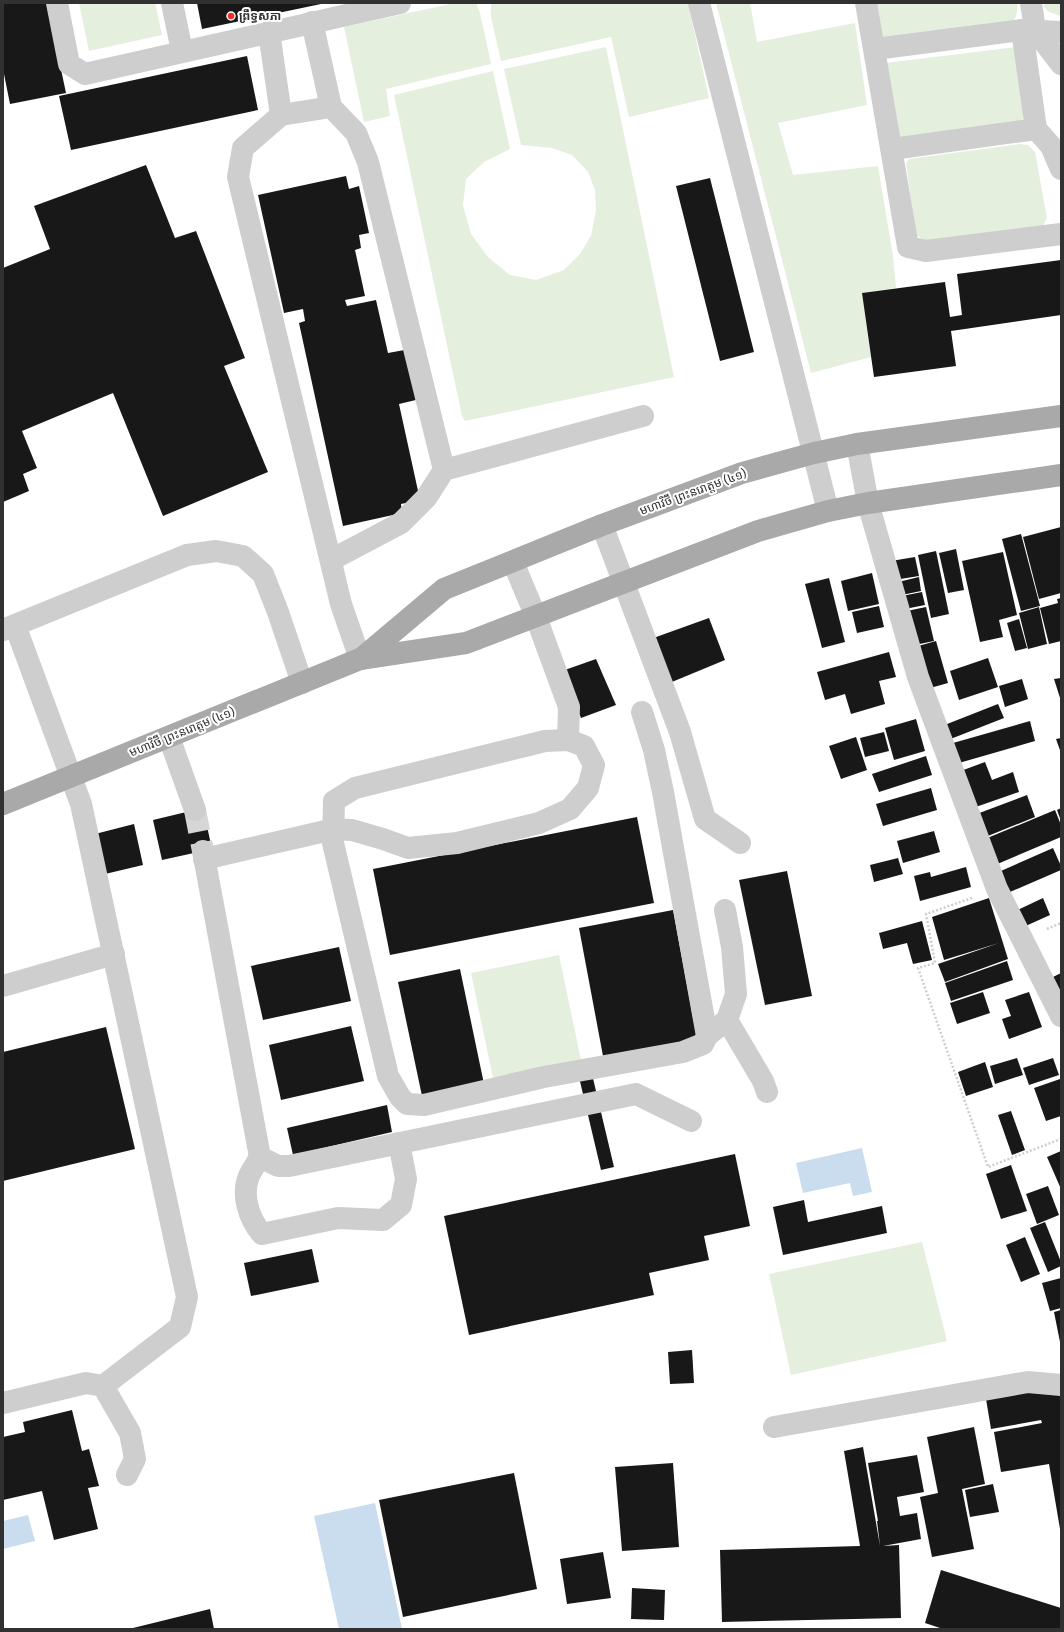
<svg xmlns="http://www.w3.org/2000/svg" width="1064" height="1632" font-family="'Fira Sans','Noto Sans Khmer',sans-serif">
<style>
.green{fill:#e5efde}
.water{fill:#caddef}
.building{fill:#181818}
.lines{fill:none;stroke-linecap:round;stroke-linejoin:round}
.minor-tunnel{stroke:#d6d6d6;stroke-width:22;stroke-dasharray:22 11;stroke-linecap:butt}
.path{stroke:#cecece;stroke-width:2.5;stroke-dasharray:2 2;stroke-linecap:butt}
.minor{stroke:#cecece;stroke-width:22}
.major{stroke:#a9a9a9;stroke-width:22}
.poi-dot{fill:#f22e29;stroke:#fff;stroke-width:1.5}
.labels{text-anchor:middle;stroke-width:4;stroke-linejoin:round;paint-order:stroke}
.poi-label{font-size:12px;font-weight:bold;fill:#313131;stroke:#fff;text-anchor:start}
.street-label{font-size:12px;fill:#313131;stroke:#fff}
</style>
<rect width="100%" height="100%" fill="#fff"/>
<g class="green">
<path d="M79 3H155L162 35 89 51Z"/>
<path d="M455 3H476L480 13 491 64 386 89 390 116 364 122 344 27Z"/>
<path d="M491 3H688L709 98 629 117 611 37 501 61 491 17Z"/>
<path d="M716 3H750L757 42 855 23 867 105 778 123 793 175 878 166 893 256 896 288 862 293 871 357 811 373Z"/>
<path d="M875 3H1017C1018 12 1017 18 1010 25L883 40Z"/>
<path d="M1046 3H1061V16L1049 12 1043 6Z"/>
<path d="M606 47 674 377 465 421 462 416 394 95 493 71 510 149 484 162 466 179 463 205 471 234 488 257 510 275 536 280 564 270 580 254 591 236 596 210 595 190 588 172 572 155 552 148 521 145 504 69Z"/>
<path d="M1016 47 1025 113 1022 120 1013 125 904 138 899 136 886 63Z"/>
<path d="M1020 144 1028 145 1035 152 1047 218 1043 226 929 241 922 239 916 235 906 163 909 159Z"/>
<path d="M559 955 581 1060 493 1078 471 973Z"/>
<path d="M922 1242 947 1341 791 1375 769 1274Z"/>
</g>
<g class="water">
<path d="M862 1148 872 1192 853 1196 850 1183 803 1193 796 1163Z"/>
<path d="M375 1503 402 1629H339L314 1516Z"/>
<path d="M28 1515 35 1541 3 1549V1521Z"/>
</g>
<g class="building">
<path d="M3 3H47L66 93 10 104 3 69Z"/>
<path d="M197 3H321V4L202 29Z"/>
<path d="M247 56 258 110 71 150 59 96Z"/>
<path d="M146 165 175 238 196 231 245 358 224 366 268 472 163 516 113 393 22 431 37 468 23 474 29 491 3 502V268L50 249 34 206Z"/>
<path d="M346 176 349 189 359 186 369 233 359 235 361 248 355 250 365 296 345 300 347 306 376 300 388 353 410 349 420 399 399 404 420 500 401 504 402 513 343 526 299 323 305 321 303 309 284 313 258 195Z"/>
<path d="M710 178 754 352 720 361 676 186Z"/>
<path d="M1061 260V315L951 331 956 366 874 377 862 293 945 282 950 317 962 315 957 274Z"/>
<path d="M1061 527V593L1039 599 1023 537Z"/>
<path d="M1021 534 1040 606 1021 611 1002 539Z"/>
<path d="M956 549 964 590 948 593 939 553Z"/>
<path d="M936 551 949 614 931 618 918 555Z"/>
<path d="M1003 552 1017 615 999 620 1003 637 980 642 962 561Z"/>
<path d="M915 557 919 576 894 580 891 561Z"/>
<path d="M872 573 879 604 848 611 841 581Z"/>
<path d="M919 577 921 591 897 596 894 583Z"/>
<path d="M829 578 845 642 822 648 805 584Z"/>
<path d="M922 592 925 605 900 610 897 597Z"/>
<path d="M1061 598V641L1049 644 1040 608 1058 603 1057 599Z"/>
<path d="M879 606 884 627 857 633 852 612Z"/>
<path d="M926 607 934 641 910 646 902 612Z"/>
<path d="M1039 607 1047 644 1028 649 1019 613Z"/>
<path d="M709 618 725 660 655 689 645 641Z"/>
<path d="M1019 619 1027 648 1015 651 1007 623Z"/>
<path d="M936 641 948 683 923 690 911 648Z"/>
<path d="M889 652 896 677 879 681 885 704 851 714 845 694 825 700 817 672Z"/>
<path d="M988 658 998 687 959 700 950 671Z"/>
<path d="M596 659 616 705 581 718 562 671Z"/>
<path d="M1061 678V701L1054 679Z"/>
<path d="M1022 679 1028 699 1005 707 999 686Z"/>
<path d="M998 704 1004 718 948 740 942 726Z"/>
<path d="M916 719 925 751 894 760 885 728Z"/>
<path d="M1030 721 1035 741 952 765 946 745Z"/>
<path d="M884 732 889 751 865 757 860 738Z"/>
<path d="M856 737 867 770 841 779 829 746Z"/>
<path d="M1061 738V753L1056 739Z"/>
<path d="M926 756 932 775 879 792 872 774Z"/>
<path d="M985 762 992 780 1013 772 1019 792 970 809 958 772Z"/>
<path d="M931 788 937 810 883 826 876 804Z"/>
<path d="M1027 795 1035 817 983 838 974 815Z"/>
<path d="M203 808 212 849 162 860 153 820Z"/>
<path d="M1061 808V821L1057 810Z"/>
<path d="M1055 810 1061 825V837L995 865 985 839Z"/>
<path d="M637 817 654 903 390 955 373 869Z"/>
<path d="M134 824 143 865 105 874 95 834Z"/>
<path d="M934 831 940 852 903 863 897 841Z"/>
<path d="M1053 848 1061 866V870L1003 895 994 874Z"/>
<path d="M898 858 903 874 874 882 870 865Z"/>
<path d="M966 867 971 887 920 901 914 876 930 872 931 877Z"/>
<path d="M787 871 812 996 765 1005 739 880Z"/>
<path d="M989 898 1008 959 945 982 938 964 999 943 944 960 932 917Z"/>
<path d="M1043 898 1050 915 1019 929 1011 913Z"/>
<path d="M673 910 697 1039 603 1056 579 928Z"/>
<path d="M922 921 932 960 913 964 907 943 883 949 879 933Z"/>
<path d="M339 947 351 1001 263 1020 251 966Z"/>
<path d="M1007 961 1013 980 951 1001 945 983Z"/>
<path d="M460 969 484 1084 422 1096 398 982Z"/>
<path d="M1061 973V1007L1049 979Z"/>
<path d="M983 992 990 1013 957 1024 950 1003Z"/>
<path d="M1029 992 1042 1027 1009 1039 1002 1019 1011 1016 1005 1000Z"/>
<path d="M351 1026 364 1081 281 1100 269 1045Z"/>
<path d="M106 1027 135 1149 3 1181V1052Z"/>
<path d="M1017 1058 1023 1075 995 1084 990 1066Z"/>
<path d="M1053 1058 1059 1075 1029 1085 1023 1068Z"/>
<path d="M985 1062 993 1087 966 1096 958 1072Z"/>
<path d="M591 1070 614 1167 601 1170 578 1073Z"/>
<path d="M1060 1079 1061 1116 1046 1121 1034 1088Z"/>
<path d="M387 1105 392 1132 293 1155 287 1128Z"/>
<path d="M1011 1111 1025 1150 1012 1155 998 1115Z"/>
<path d="M1061 1151V1189L1047 1157Z"/>
<path d="M735 1154 750 1226 704 1236 709 1260 649 1273 654 1295 469 1335 444 1216Z"/>
<path d="M1011 1165 1027 1211 1001 1219 986 1174Z"/>
<path d="M1048 1186 1059 1215 1037 1224 1026 1194Z"/>
<path d="M804 1200 808 1222 882 1206 887 1233 783 1255 773 1207Z"/>
<path d="M1045 1222 1061 1262V1266L1048 1272 1030 1228Z"/>
<path d="M1025 1237 1040 1274 1021 1282 1006 1245Z"/>
<path d="M312 1249 319 1282 251 1296 244 1263Z"/>
<path d="M1061 1278V1308L1050 1311 1042 1283Z"/>
<path d="M1061 1310V1341L1060 1342 1054 1312Z"/>
<path d="M692 1350 694 1383 670 1384 668 1352Z"/>
<path d="M1061 1386V1529H1060L1049 1464 1001 1472 994 1432 1042 1423 1041 1420 991 1429 986 1399Z"/>
<path d="M72 1410 82 1451 89 1449 99 1486 88 1488 98 1529 54 1540 42 1491 3 1500V1437L25 1432 23 1422Z"/>
<path d="M974 1427 985 1484 962 1489 974 1549 932 1557 920 1497 938 1493 927 1437Z"/>
<path d="M863 1447 880 1546 877 1521H878L868 1463 917 1455 924 1492 897 1497 900 1516 917 1513 921 1539 883 1546 899 1545 901 1618 722 1622 720 1550 860 1546 844 1451Z"/>
<path d="M673 1463 679 1547 622 1551 615 1467Z"/>
<path d="M514 1473 537 1589 403 1617 379 1500Z"/>
<path d="M993 1484 999 1512 970 1517 965 1490Z"/>
<path d="M603 1552 611 1598 567 1604 560 1559Z"/>
<path d="M941 1570 1061 1608V1629H943L925 1623Z"/>
<path d="M632 1588 665 1590 664 1620 631 1619Z"/>
<path d="M210 1609 214 1629H133V1628Z"/>
</g>
<g class="lines">
<path class="minor-tunnel" d="M195 810 203 851"/>
<g class="path">
<path d="M972 898 926 914 935 963 918 968 988 1167 1061 1139"/>
<path d="M1047 929 1061 923"/>
</g>
<g class="minor">
<path d="M57 3 69 64 85 74 400 3"/>
<path d="M172 3 182 51"/>
<path d="M699 3 828 511"/>
<path d="M866 3 908 247 926 251 1061 234"/>
<path d="M1031 3 1035 30 1061 64"/>
<path d="M312 22 331 107 356 133 368 162 444 470"/>
<path d="M1022 30 1036 129 1051 146 1061 169"/>
<path d="M269 32 281 115"/>
<path d="M875 49 1022 30 1061 32"/>
<path d="M331 107 281 115 243 148 238 177 341 604 360 659"/>
<path d="M892 149 1036 129"/>
<path d="M857 444 868 503 918 677 997 889 1061 1016"/>
<path d="M602 525 680 732 705 819 740 843"/>
<path d="M331 560 401 523 426 498 444 470 643 416"/>
<path d="M513 562 536 617 569 707 568 740"/>
<path d="M15 625 81 804 187 1297 180 1327 103 1386"/>
<path d="M3 630 187 555 216 551 243 556 263 574 278 612 302 683"/>
<path d="M169 737 195 810"/>
<path d="M203 851 260 1157 278 1166H289L636 1094 691 1121"/>
<path d="M204 859 334 829 352 830 383 839 408 848 457 843 539 823 570 809 588 788 594 765 584 746 568 740 545 741 355 788 334 801 333 843 388 1076 400 1097 407 1104 424 1105 544 1077 683 1052 703 1044 707 1036 663 792 654 750 642 712"/>
<path d="M3 986 114 954"/>
<path d="M727 1020 763 1081 767 1092"/>
<path d="M707 1036 727 1020 736 994 732 947 725 910"/>
<path d="M260 1157C257 1163 252 1169 249 1176 241 1195 249 1219 262 1234L338 1218 383 1220 401 1205 406 1179 399 1143"/>
<path d="M3 1403 86 1383 103 1386 130 1433 135 1459 127 1475"/>
<path d="M774 1427 1028 1382 1061 1385"/>
</g>
<g class="major">
<path d="M361 659 444 589 602 525 742 473 814 453 857 444 1061 416"/>
<path d="M3 804 360 659 466 643 758 531 828 511 868 503 1061 475"/>
</g>
</g>
<circle class="poi-dot" cx="231" cy="16" r="4"/>
<g class="labels">
<g class="poi-label">
<text x="239" y="20">ព្រឹទ្ធសភា</text>
</g>
<g class="street-label">
<text transform="translate(693 492) rotate(-20)" y="4">មហាវិថី ព្រះនរោត្តម (៤១)</text>
<text transform="translate(182 732) rotate(-22)" y="4">មហាវិថី ព្រះនរោត្តម (៤១)</text>
</g>
</g>
<rect width="1064" height="1632" fill="none" stroke="#313131" stroke-width="8"/>
</svg>
